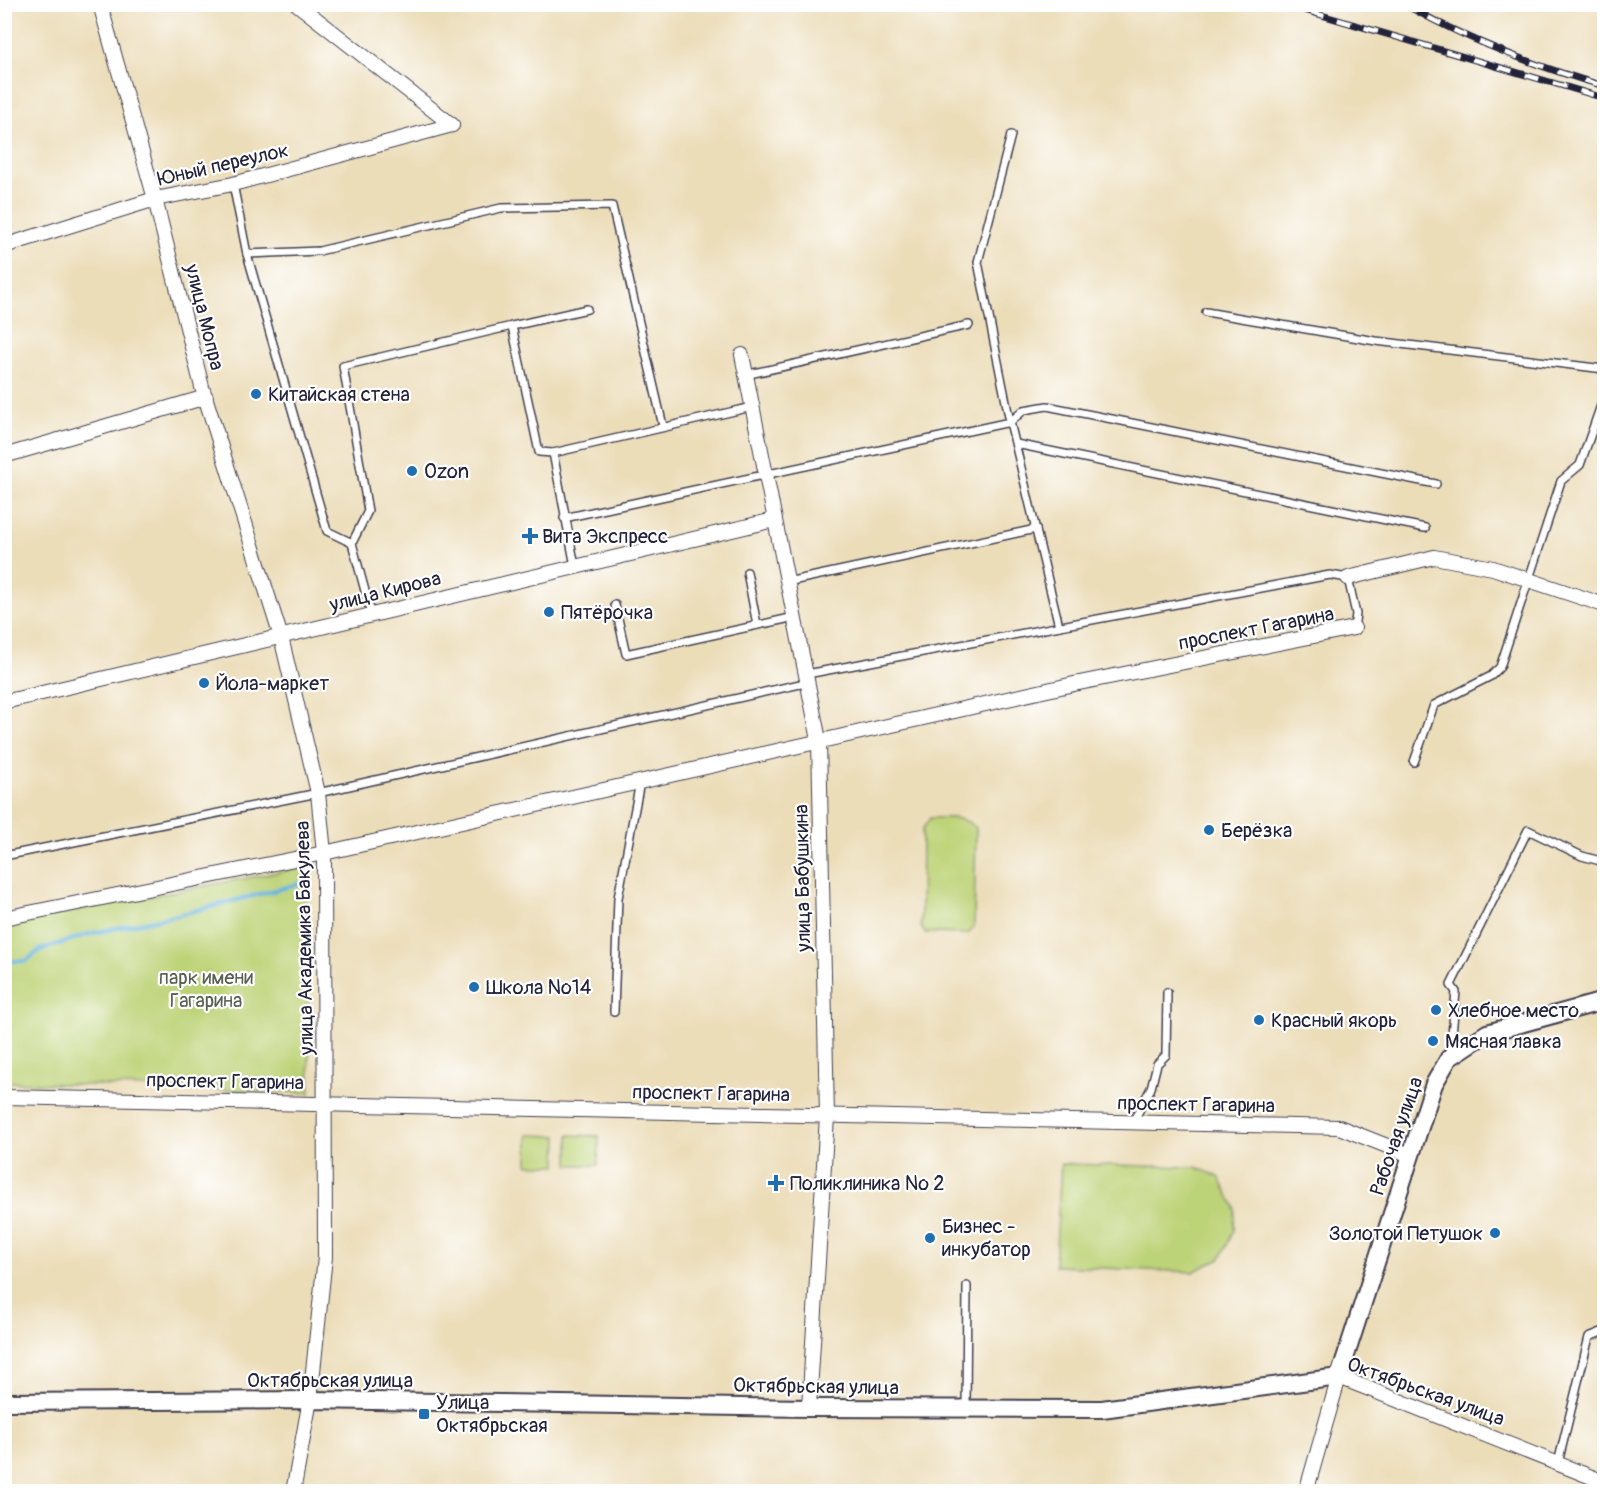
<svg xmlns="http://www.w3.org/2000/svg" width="1609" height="1496" font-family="Pangolin,sans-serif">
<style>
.green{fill:#bdd377;stroke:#707a59;stroke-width:1.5}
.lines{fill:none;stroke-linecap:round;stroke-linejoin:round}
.stream{stroke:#60b0da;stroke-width:4.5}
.service-casing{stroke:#403e4e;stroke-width:10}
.minor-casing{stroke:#403e4e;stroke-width:16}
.tertiary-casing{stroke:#403e4e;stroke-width:20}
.service{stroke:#fff;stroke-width:7}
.minor{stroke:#fff;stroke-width:14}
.tertiary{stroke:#fff;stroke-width:16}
.rail-casing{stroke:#22223b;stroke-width:7}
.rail{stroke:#fff;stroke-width:4.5;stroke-dasharray:14;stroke-linecap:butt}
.poi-dot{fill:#1f6fb2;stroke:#fff;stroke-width:2}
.labels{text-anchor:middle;stroke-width:4.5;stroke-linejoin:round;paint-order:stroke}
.street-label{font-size:20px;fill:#22223b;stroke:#fff}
.poi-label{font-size:20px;fill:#22223b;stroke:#fff;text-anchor:start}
.park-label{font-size:20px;fill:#586050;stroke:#fff}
</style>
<rect width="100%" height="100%" fill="#fff"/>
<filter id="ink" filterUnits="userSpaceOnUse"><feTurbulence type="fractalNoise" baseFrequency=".0167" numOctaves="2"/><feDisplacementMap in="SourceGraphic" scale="12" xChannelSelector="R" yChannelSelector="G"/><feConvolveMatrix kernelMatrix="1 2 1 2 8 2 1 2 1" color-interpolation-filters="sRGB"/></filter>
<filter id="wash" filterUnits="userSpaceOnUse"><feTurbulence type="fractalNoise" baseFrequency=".008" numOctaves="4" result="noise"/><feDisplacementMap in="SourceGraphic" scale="24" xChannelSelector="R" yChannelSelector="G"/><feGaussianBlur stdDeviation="1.35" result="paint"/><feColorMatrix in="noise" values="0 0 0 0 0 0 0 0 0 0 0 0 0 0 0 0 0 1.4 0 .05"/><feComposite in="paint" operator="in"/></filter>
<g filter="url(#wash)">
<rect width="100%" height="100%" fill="#ecddb9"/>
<g class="green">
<path d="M930 818C945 818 964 815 976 828L974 926 968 934 925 933 921 927 922 830Z"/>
<path d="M305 867 310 1093 5 1082V924Z"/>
<path d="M528 1135 558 1136 557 1165H528Z"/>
<path d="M569 1135 599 1136 598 1165H569Z"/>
<path d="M1061 1164 1196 1167 1219 1177 1235 1207 1234 1230 1221 1258 1193 1272 1055 1266Z"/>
</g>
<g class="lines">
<path class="stream" d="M4 961H26L40 950 89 934 178 915 311 881"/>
</g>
</g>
<g filter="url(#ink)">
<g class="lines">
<defs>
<g id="service">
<path d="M1011 135 978 262 1010 422 1059 626"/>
<path d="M233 184 247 254 327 531 352 543"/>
<path d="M247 254 319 251 501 208 612 206 663 426"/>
<path d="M1206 312 1376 341 1604 369"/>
<path d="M512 326 587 309"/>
<path d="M745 375 969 325"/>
<path d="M1016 444 1425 528"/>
<path d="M564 518 1010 422 1024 410 1047 406 1436 484"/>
<path d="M575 566 553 453 752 407"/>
<path d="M747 572 757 625"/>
<path d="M787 582 1036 529"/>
<path d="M615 605 626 654 795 617"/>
<path d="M371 613 352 543 368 511 343 366 512 326 539 452 553 453"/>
<path d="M807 674 1330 575 1348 578 1356 614 1354 628"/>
<path d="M1414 762 1434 705 1491 676 1500 667 1561 481 1580 465 1604 397"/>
<path d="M4 856 318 793 809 682"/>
<path d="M614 1012 618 898 640 782"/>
<path d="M1450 1055 1456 992 1451 985 1528 830 1582 856 1604 862"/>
<path d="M1133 1122 1151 1088 1157 1064 1166 1055 1167 992"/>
<path d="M966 1408 967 1286"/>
<path d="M1558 1463 1589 1337 1604 1331"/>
</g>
<g id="minor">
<path d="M100 4 155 199 202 387 281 637 318 793 324 853 325 1257 310 1400 293 1492"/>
<path d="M297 4 452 125"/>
<path d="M4 246 155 199 233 184 452 125"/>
<path d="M742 355 819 740 827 1116 809 1408"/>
<path d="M4 456 206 397"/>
<path d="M1348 578 1434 557 1493 568 1604 605"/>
<path d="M4 702 774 520"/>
<path d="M4 918 324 853 1074 684 1354 628"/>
<path d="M4 1097 1339 1127 1410 1155"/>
<path d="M1306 1492 1339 1377 1604 1482"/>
</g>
<path id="tertiary" d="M4 1402 310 1400 809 1408 1102 1409 1339 1377 1434 1084 1449 1058 1487 1033 1604 1001"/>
</defs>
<use href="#service" class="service-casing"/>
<use href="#minor" class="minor-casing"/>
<use href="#tertiary" class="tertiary-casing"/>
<use href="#service" class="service"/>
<use href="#minor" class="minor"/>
<use href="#tertiary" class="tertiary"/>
<defs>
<g id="rail">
<path d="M1284 4 1604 98"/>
<path d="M1404 4C1467 40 1535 66 1604 86"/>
</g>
</defs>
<use href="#rail" class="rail-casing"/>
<use href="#rail" class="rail"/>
</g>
</g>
<g class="poi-dot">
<circle cx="256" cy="394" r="6"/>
<circle cx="412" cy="471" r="6"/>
<path d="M527 527h6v6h6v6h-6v6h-6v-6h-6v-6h6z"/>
<circle cx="549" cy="612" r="6"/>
<circle cx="204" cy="683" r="6"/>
<circle cx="1209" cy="830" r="6"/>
<circle cx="474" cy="987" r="6"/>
<circle cx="1436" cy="1010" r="6"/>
<circle cx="1259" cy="1020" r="6"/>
<circle cx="1433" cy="1041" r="6"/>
<path d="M773 1174h6v6h6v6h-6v6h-6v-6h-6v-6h6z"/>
<circle cx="1495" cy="1233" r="6"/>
<circle cx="930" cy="1238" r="6"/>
<rect x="418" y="1408" width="12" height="12" rx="3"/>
</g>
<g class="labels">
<g class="street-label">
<text transform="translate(223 164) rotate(-13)" y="7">Юный переулок</text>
<text transform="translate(205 317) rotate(76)" y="7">улица Мопра</text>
<text transform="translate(385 591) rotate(-14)" y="7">улица Кирова</text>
<text transform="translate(1256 628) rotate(-11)" y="7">проспект Гагарина</text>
<text transform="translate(802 878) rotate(-91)" y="7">улица Бабушкина</text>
<text transform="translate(304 938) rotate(-91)" y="7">улица Академика Бакулева</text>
<text transform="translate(225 1081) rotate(1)" y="7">проспект Гагарина</text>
<text transform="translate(711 1093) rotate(1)" y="7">проспект Гагарина</text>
<text transform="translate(1196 1104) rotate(1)" y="7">проспект Гагарина</text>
<text transform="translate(1396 1136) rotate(-71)" y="7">Рабочая улица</text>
<text x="330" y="1387">Октябрьская улица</text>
<text transform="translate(816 1386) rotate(1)" y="7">Октябрьская улица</text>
<text transform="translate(1426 1391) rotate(20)" y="7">Октябрьская улица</text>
</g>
<g class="poi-label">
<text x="268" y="401">Китайская стена</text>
<text x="424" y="478">Ozon</text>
<text x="542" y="543">Вита Экспресс</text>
<text x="561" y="619">Пятёрочка</text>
<text x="216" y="690">Йола-маркет</text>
<text x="1221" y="837">Берёзка</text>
<text x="486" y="994">Школа №14</text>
<text x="1448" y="1017">Хлебное место</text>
<text x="1271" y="1027">Красный якорь</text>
<text x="1445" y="1048">Мясная лавка</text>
<text x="790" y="1190">Поликлиника № 2</text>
<text x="942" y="1233">Бизнес -<tspan x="942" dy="23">инкубатор</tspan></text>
<text x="1483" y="1240" text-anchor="end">Золотой Петушок</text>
<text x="436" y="1409">Улица<tspan x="436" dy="23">Октябрьская</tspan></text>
</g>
<g class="park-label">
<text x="206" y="984">парк имени<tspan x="206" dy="23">Гагарина</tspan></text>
</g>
</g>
<rect width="1609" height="1496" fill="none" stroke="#fff" stroke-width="24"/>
</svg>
